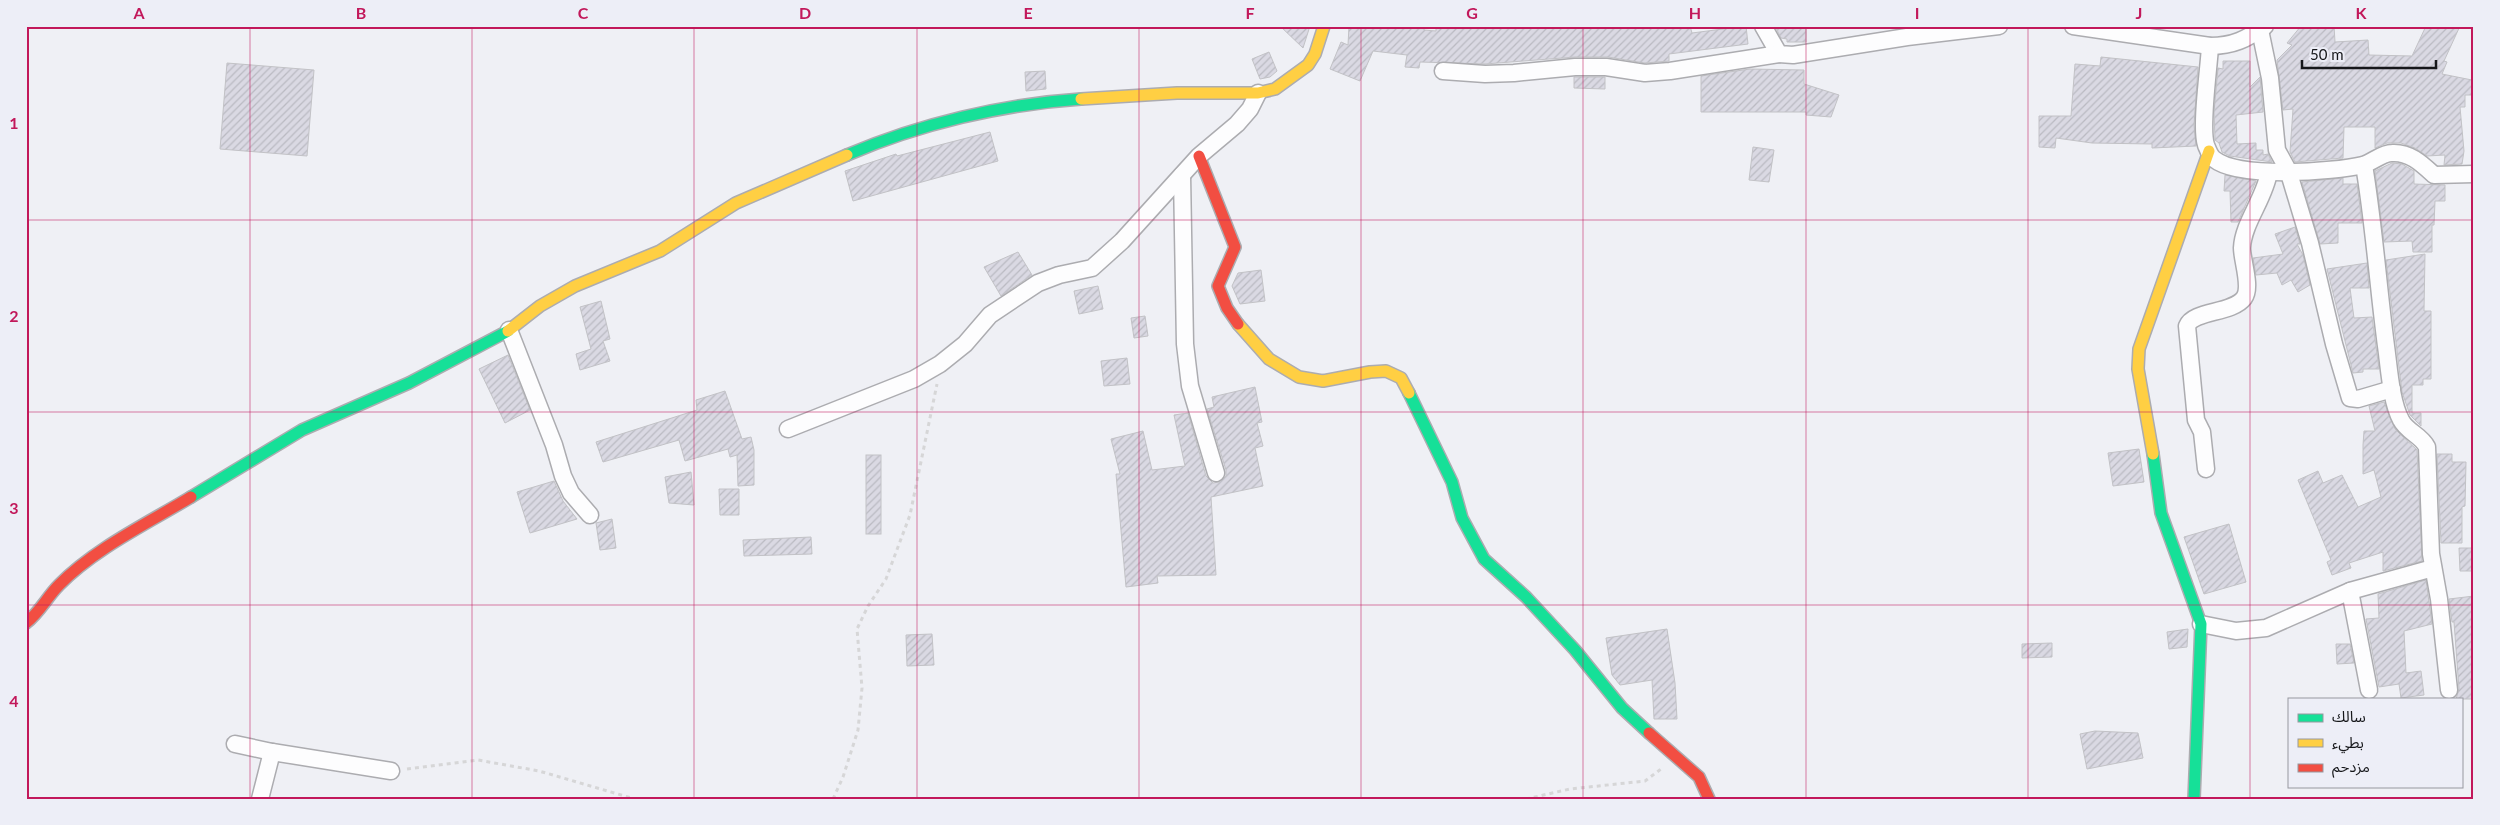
<svg xmlns="http://www.w3.org/2000/svg" width="2500" height="825" font-family="Lato,'Noto Sans Arabic',sans-serif">
<style>
.building{fill:url(#building-hatch);stroke:#c2c2c6}
.lines{fill:none;stroke-linecap:round;stroke-linejoin:round}
.street-casing{stroke:#acacb0;stroke-width:19}
.fast-casing{stroke:#acacb0;stroke-width:14}
.slow-casing{stroke:#acacb0;stroke-width:14}
.jam-casing{stroke:#acacb0;stroke-width:14}
.path{stroke:#d6d6d7;stroke-width:3;stroke-dasharray:4 4;stroke-linecap:butt}
.street{stroke:#fdfdfe;stroke-width:16}
.fast{stroke:#16e098;stroke-width:11}
.slow{stroke:#ffcf43;stroke-width:11}
.jam{stroke:#f24e42;stroke-width:11}
.grid{fill:none;stroke:#c2185b;stroke-width:1;stroke-opacity:0.55}
.neatline{fill:none;stroke:#c2185b;stroke-width:2}
.grid-label{font-size:16px;text-anchor:middle;font-weight:bold;fill:#c2185b}
</style>
<defs>
<pattern id="building-hatch" width="6" height="6" patternUnits="userSpaceOnUse" patternTransform="scale(1.25)"><rect width="6" height="6" fill="#dad9e3"/><path d="M-1 1l2-2M0 6l6-6M5 7l2-2" fill="none" stroke="#babac2"/></pattern>
</defs>
<rect width="100%" height="100%" fill="#eff0f5"/>
<g class="building">
<path d="M1280 26H1310L1303 48Z"/>
<path d="M1349 26 1411 28 1412 26H1424V30L1436 31V26H1690L1692 33 1746 26 1748 44 1669 54V61L1645 63 1608 57H1575L1485 64 1420 62 1419 68 1405 67 1407 55 1373 51 1360 81 1330 69 1341 42 1348 45Z"/>
<path d="M1775 26H1806V42H1787V39L1781 38Z"/>
<path d="M2301 26H2334L2335 42 2368 40 2369 55 2412 56 2426 26H2460L2444 61 2447 62 2442 74 2472 80V95H2465V107H2460L2464 151 2462 164 2444 165 2445 155 2427 156 2415 148 2401 143H2387L2375 148V127H2344L2343 158 2295 162 2290 152 2293 109 2283 110 2277 60 2292 45 2287 43Z"/>
<path d="M1269 52 1277 71 1270 77 1260 79 1252 59Z"/>
<path d="M2101 57 2198 67 2194 125 2196 146 2152 148V144L2092 143 2056 138 2055 148 2039 147V116H2071L2075 64 2100 66Z"/>
<path d="M2223 61H2250V87L2260 77 2263 112 2236 115 2237 144 2256 143V150H2263V155L2268 154 2272 162 2230 156 2222 152 2219 143 2215 140 2214 112 2218 68 2223 69Z"/>
<path d="M227 63 314 70 307 156 220 149Z"/>
<path d="M1750 69 1804 70V84L1839 95 1831 117 1806 115V112H1701V76Z"/>
<path d="M1045 71 1046 89 1026 91 1025 72Z"/>
<path d="M1574 77H1605V89L1574 88Z"/>
<path d="M990 132 998 161 853 201 845 171 896 154 897 156Z"/>
<path d="M1753 147 1774 150 1769 182 1749 180Z"/>
<path d="M2392 163 2402 164 2414 171V184L2445 185V201H2435L2434 225H2432V252H2413L2412 241 2384 242 2375 171Z"/>
<path d="M2225 175 2256 181 2238 222H2231L2230 191H2224Z"/>
<path d="M2343 178V184H2357L2362 223H2338V243L2320 244 2302 182Z"/>
<path d="M2295 227 2300 244H2297L2303 255 2310 285 2298 292 2291 280 2282 285 2277 273 2256 275 2253 258 2283 254 2275 234Z"/>
<path d="M1018 252 1032 275 1001 296 984 267Z"/>
<path d="M2425 254 2424 311H2431V379H2423V385H2412V413H2421V426L2410 415 2402 392 2386 260Z"/>
<path d="M2367 263 2369 288H2350L2354 318 2372 317 2379 369H2363V372L2353 373 2327 269Z"/>
<path d="M1261 270 1265 301 1240 304 1232 286 1238 273Z"/>
<path d="M1098 286 1103 309 1079 314 1074 291Z"/>
<path d="M601 301 610 339 603 341 610 361 580 370 576 354 591 349 580 307Z"/>
<path d="M1145 316 1148 336 1134 338 1131 318Z"/>
<path d="M508 355 530 410 505 423 479 369Z"/>
<path d="M1127 358 1130 384 1104 386 1101 361Z"/>
<path d="M1255 387 1262 422 1257 423 1263 446 1255 448 1263 486 1211 497 1216 575 1157 576 1158 583 1126 587 1116 474H1120L1111 439 1143 431 1152 470 1185 466 1174 415 1188 413 1206 476 1213 483 1219 482 1226 476V470L1207 409 1214 407 1212 397Z"/>
<path d="M725 391 742 439 751 437 754 450V485L738 486 737 455 730 457 728 449 685 461 679 440 603 462 596 442 697 410 696 400Z"/>
<path d="M2384 402 2395 429 2417 450 2422 561 2383 571V552L2349 563 2351 568 2332 575 2327 562 2331 560 2298 480 2318 471 2323 483 2342 475 2358 507 2381 497 2374 470 2363 474V445L2364 431H2375L2369 406Z"/>
<path d="M2139 449 2144 482 2113 486 2108 453Z"/>
<path d="M2437 454H2452V462H2466L2465 506 2462 507V543H2441Z"/>
<rect x="866" y="455" width="15" height="79"/>
<path d="M691 472 694 505 669 503 665 477Z"/>
<path d="M554 481 563 501 577 519 530 533 517 492Z"/>
<path d="M719 489H739V515H720Z"/>
<path d="M612 519 616 548 600 550 596 523Z"/>
<path d="M2229 524 2246 582 2204 594 2184 537Z"/>
<path d="M811 537 812 554 744 556 743 540Z"/>
<path d="M2459 548H2474V571H2460Z"/>
<path d="M2426 580 2432 624 2404 631 2406 673 2421 671 2424 695 2401 698 2399 684 2379 687 2366 619 2379 618 2378 594Z"/>
<path d="M2474 596V699H2456L2459 689 2454 622H2452L2449 599Z"/>
<path d="M1667 629 1675 683 1677 719H1654L1652 680 1620 685 1612 675 1606 638Z"/>
<path d="M2188 629 2187 647 2169 649 2167 632Z"/>
<path d="M932 634 934 665 907 666 906 635Z"/>
<path d="M2052 643V657L2022 658V644Z"/>
<path d="M2336 644H2350L2354 663 2337 664Z"/>
<path d="M2095 731 2138 733 2143 758 2087 769 2080 734Z"/>
</g>
<g class="lines">
<defs>
<g id="street">
<path d="M1763 26 1779 54 1793 55 1907 37 1999 26"/>
<path d="M2073 26 2210 46C2233 46 2247 39 2265 26"/>
<path d="M2260 30 2270 78 2277 150 2288 170 2310 243 2334 344 2350 398 2358 399 2392 389"/>
<path d="M2210 46C2209 68 2200 127 2206 145 2208 150 2210 156 2214 159 2238 179 2333 172 2363 165 2373 162 2382 153 2392 153 2410 152 2422 164 2434 175L2474 174"/>
<path d="M1443 71 1485 74 1514 73 1575 67H1606L1645 73 1670 71 1779 54"/>
<path d="M2364 165C2374 225 2378 285 2386 346 2389 367 2391 402 2401 420 2407 432 2421 435 2427 447L2431 554 2439 599 2449 690"/>
<path d="M1182 175 1185 344 1190 386 1216 473"/>
<path d="M509 330 554 445 563 476 571 493 590 515"/>
<path d="M788 429 914 379 940 364 965 344 990 315 1038 283 1059 275 1092 268 1122 241 1199 156 1237 124 1250 109 1258 93"/>
<path d="M2206 469 2202 432 2196 420 2187 326C2193 310 2232 314 2244 298 2252 287 2242 261 2242 248 2243 223 2265 198 2269 172"/>
<path d="M2350 591 2369 690"/>
<path d="M2201 624 2236 631 2266 628 2350 591 2433 568"/>
<path d="M235 744 272 752 391 771"/>
<path d="M260 799 272 752"/>
</g>
<g id="fast">
<path d="M847 155C919 124 1003 104 1081 99"/>
<path d="M1409 393 1452 482 1462 518 1484 559 1526 597 1575 650 1622 708 1649 733"/>
<path d="M2153 454 2161 513 2201 624 2194 799"/>
<path d="M191 497 302 430 409 383 508 331"/>
</g>
<g id="slow">
<path d="M1081 99 1177 93H1258L1275 89 1308 65 1315 54 1324 26"/>
<path d="M1238 324 1269 359 1299 377 1323 381 1370 372 1386 371 1401 378 1409 393"/>
<path d="M508 331 540 306 575 286 660 251 736 203 847 155"/>
<path d="M2153 454 2138 369 2139 349 2209 151"/>
</g>
<g id="jam">
<path d="M1199 156 1235 247 1218 286 1227 308 1238 324"/>
<path d="M26 623C40 612 47 597 59 585 94 549 148 523 191 497"/>
<path d="M1649 733 1699 777 1709 799"/>
</g>
</defs>
<use href="#street" class="street-casing"/>
<use href="#fast" class="fast-casing"/>
<use href="#slow" class="slow-casing"/>
<use href="#jam" class="jam-casing"/>
<g class="path">
<path d="M407 769 478 760 539 771 635 799"/>
<path d="M668 799H671"/>
<path d="M833 799 843 777 858 730 862 688 857 629 868 606 886 579 910 515 937 384"/>
<path d="M1526 799 1570 789 1645 781 1661 769"/>
</g>
<use href="#street" class="street"/>
<use href="#fast" class="fast"/>
<use href="#slow" class="slow"/>
<use href="#jam" class="jam"/>
</g>
<path class="grid" d="M250 26V799M472 26V799M694 26V799M917 26V799M1139 26V799M1361 26V799M1583 26V799M1806 26V799M2028 26V799M2250 26V799M26 220H2474M26 412H2474M26 605H2474"/>
<rect width="2500" height="825" fill="none" stroke="#edeef7" stroke-width="55"/>
<rect x="2288" y="698" width="175" height="90" fill="#edeef7" stroke="#97989f"/>
<rect x="2298" y="714" width="25" height="8" fill="#16e098" stroke="#97989f"/>
<text x="2332" y="722" font-size="15" fill="#16171a">سالك</text>
<rect x="2298" y="739" width="25" height="8" fill="#ffcf43" stroke="#97989f"/>
<text x="2332" y="748" font-size="15" fill="#16171a">بطيء</text>
<rect x="2298" y="764" width="25" height="8" fill="#f24e42" stroke="#97989f"/>
<text x="2332" y="772" font-size="15" fill="#16171a">مزدحم</text>
<path d="M2302 60v8h134v-8" fill="none" stroke="#16171a" stroke-width="2.5"/>
<text x="2310" y="60" font-size="15" fill="#16171a" stroke="#edeef7" stroke-width="4" paint-order="stroke">50 m</text>
<rect x="28" y="28" width="2444" height="770" class="neatline"/>
<g class="grid-label">
<text x="139" y="19">A</text>
<text x="361" y="19">B</text>
<text x="583" y="19">C</text>
<text x="805" y="19">D</text>
<text x="1028" y="19">E</text>
<text x="1250" y="19">F</text>
<text x="1472" y="19">G</text>
<text x="1695" y="19">H</text>
<text x="1917" y="19">I</text>
<text x="2139" y="19">J</text>
<text x="2361" y="19">K</text>
<text x="14" y="129">1</text>
<text x="14" y="322">2</text>
<text x="14" y="514">3</text>
<text x="14" y="707">4</text>
</g>
</svg>
